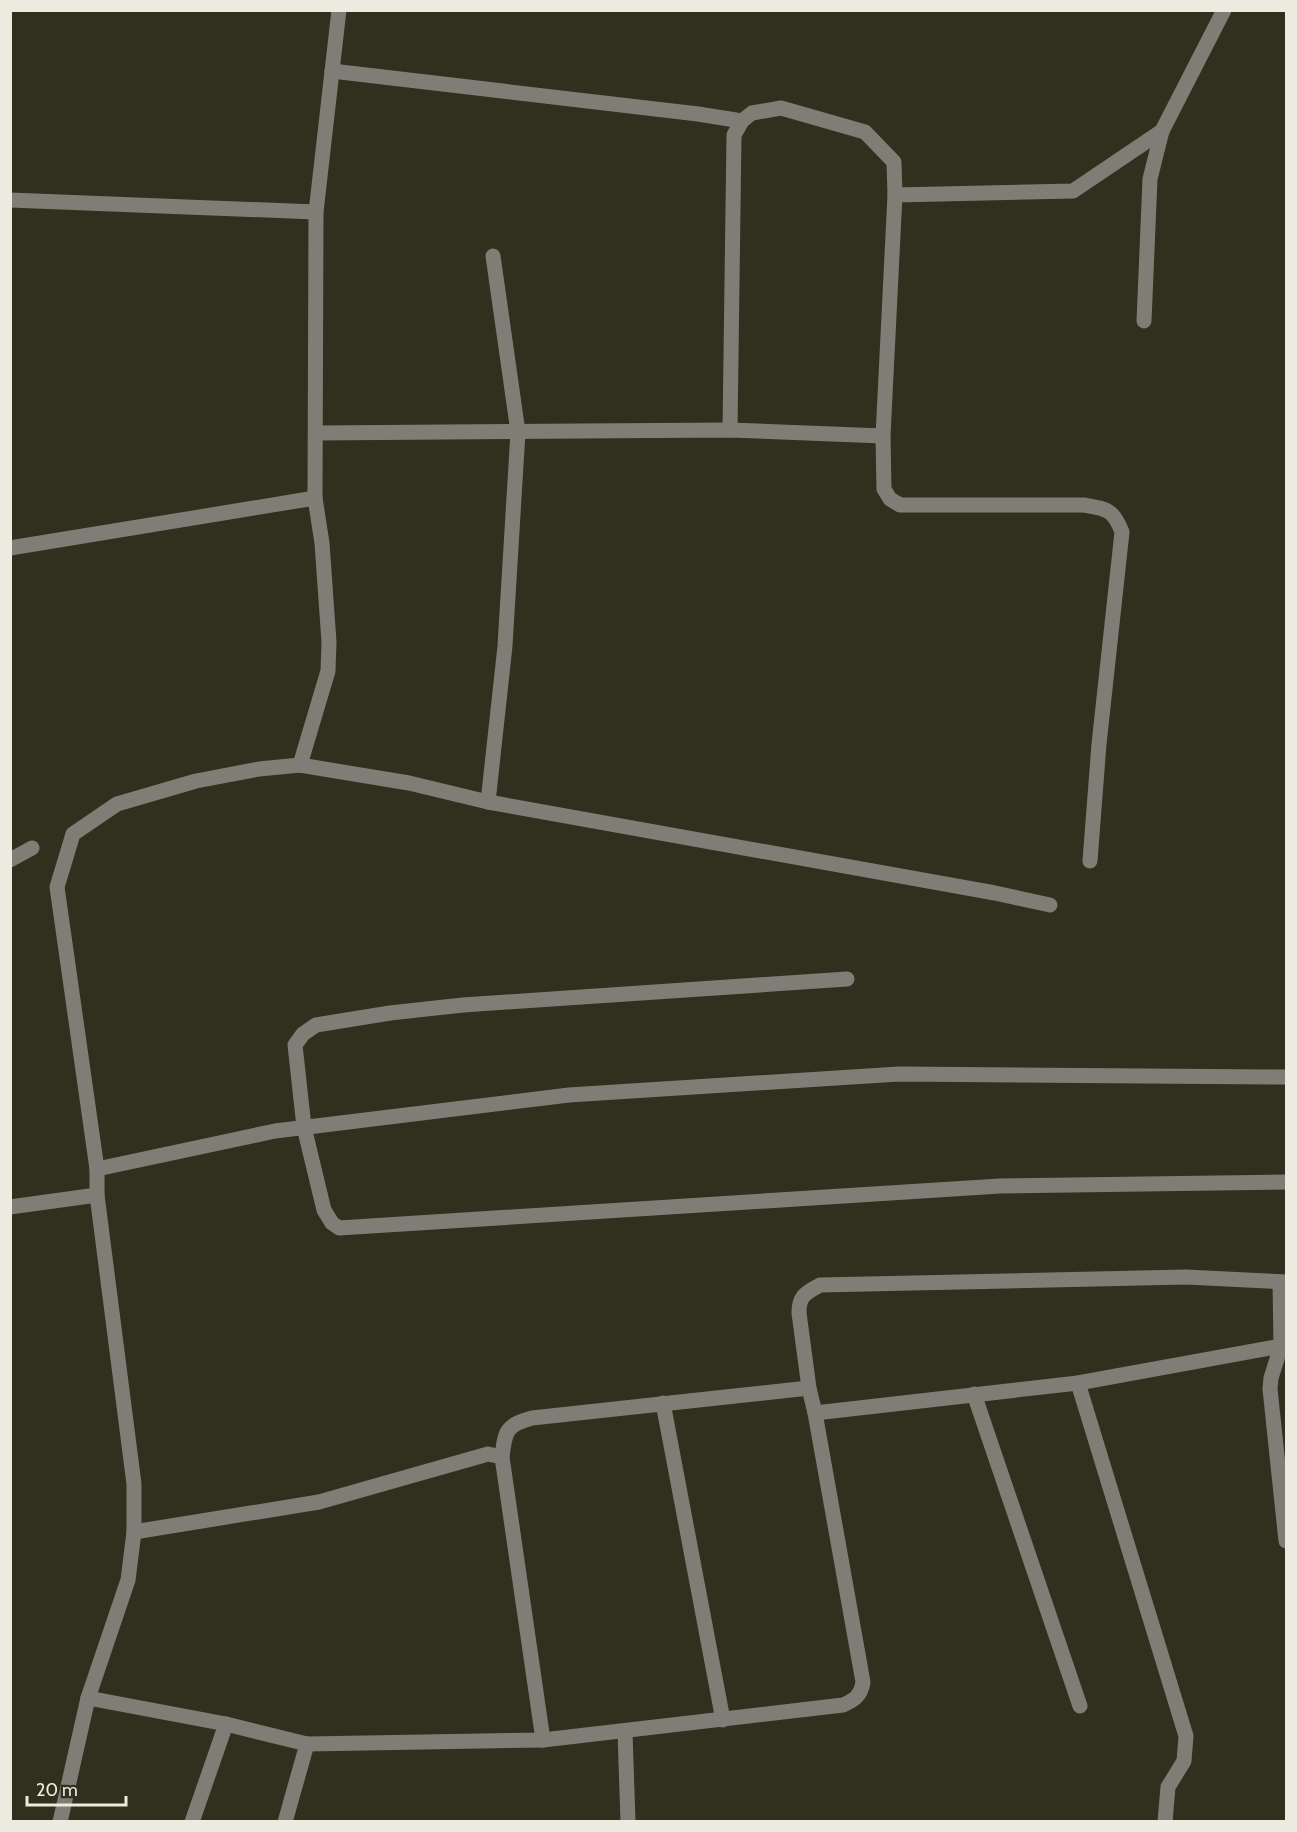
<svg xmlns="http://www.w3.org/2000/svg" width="1297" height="1832" font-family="Cabin,sans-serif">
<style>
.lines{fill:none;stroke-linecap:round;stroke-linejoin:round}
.minor{stroke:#7e7e76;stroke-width:15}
</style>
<rect width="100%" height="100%" fill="#30301f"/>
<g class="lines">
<g class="minor">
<path d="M332 71 698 114 742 121"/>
<path d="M895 195 1073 191 1162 131"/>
<path d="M10 200 316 212"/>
<path d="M1144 321 1150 179 1162 131 1224 10"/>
<path d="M730 430 734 135 742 121 752 113 781 108 865 132 894 162 895 195 883 436 884 489 890 499 900 505H1084C1107 509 1113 509 1122 532L1099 744 1090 861"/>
<path d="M316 433 730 430 883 436"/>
<path d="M10 548 315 498"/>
<path d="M300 765 328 671 329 642 322 543 315 498 316 212 339 10"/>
<path d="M488 802 505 646 518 432 493 256"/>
<path d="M10 860 32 848"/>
<path d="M847 979 463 1005 390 1013 316 1025 303 1034 295 1045 304 1127 324 1210 332 1223 339 1228 1000 1186 1286 1182"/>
<path d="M97 1169 57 887 73 834 117 804 196 781 259 769 300 765 409 783 488 802 995 893 1050 905"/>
<path d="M10 1207 97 1195V1169L275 1131 569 1095 899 1074 1286 1077"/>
<path d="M1280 1282 1281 1346 1271 1378 1270 1389 1286 1541"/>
<path d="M1078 1383 1186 1736 1184 1761 1168 1787 1165 1822"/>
<path d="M974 1394 1080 1706"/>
<path d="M663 1403 723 1720"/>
<path d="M815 1413 1078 1383 1281 1346"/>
<path d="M134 1532 319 1502 488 1454 502 1457"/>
<path d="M88 1698 226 1724 307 1744 543 1740 843 1705C855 1700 861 1695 863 1682L815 1413 809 1388 799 1313C799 1295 806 1293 820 1285L1186 1277 1286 1282"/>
<path d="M625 1732 628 1822"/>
<path d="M543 1740 502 1457C505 1431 506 1425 532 1418L809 1388"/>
<path d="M60 1822 88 1698 128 1580 134 1532V1484L97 1195"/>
<path d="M192 1822 226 1724"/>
<path d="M285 1822 307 1744"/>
</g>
</g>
<rect width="1297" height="1832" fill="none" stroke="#ebebe0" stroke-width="24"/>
<path d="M27 1796v9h99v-9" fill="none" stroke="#ebebe0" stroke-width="3"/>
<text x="36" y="1796" font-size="18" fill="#ebebe0" stroke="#30301f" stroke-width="4.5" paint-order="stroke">20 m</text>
</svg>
